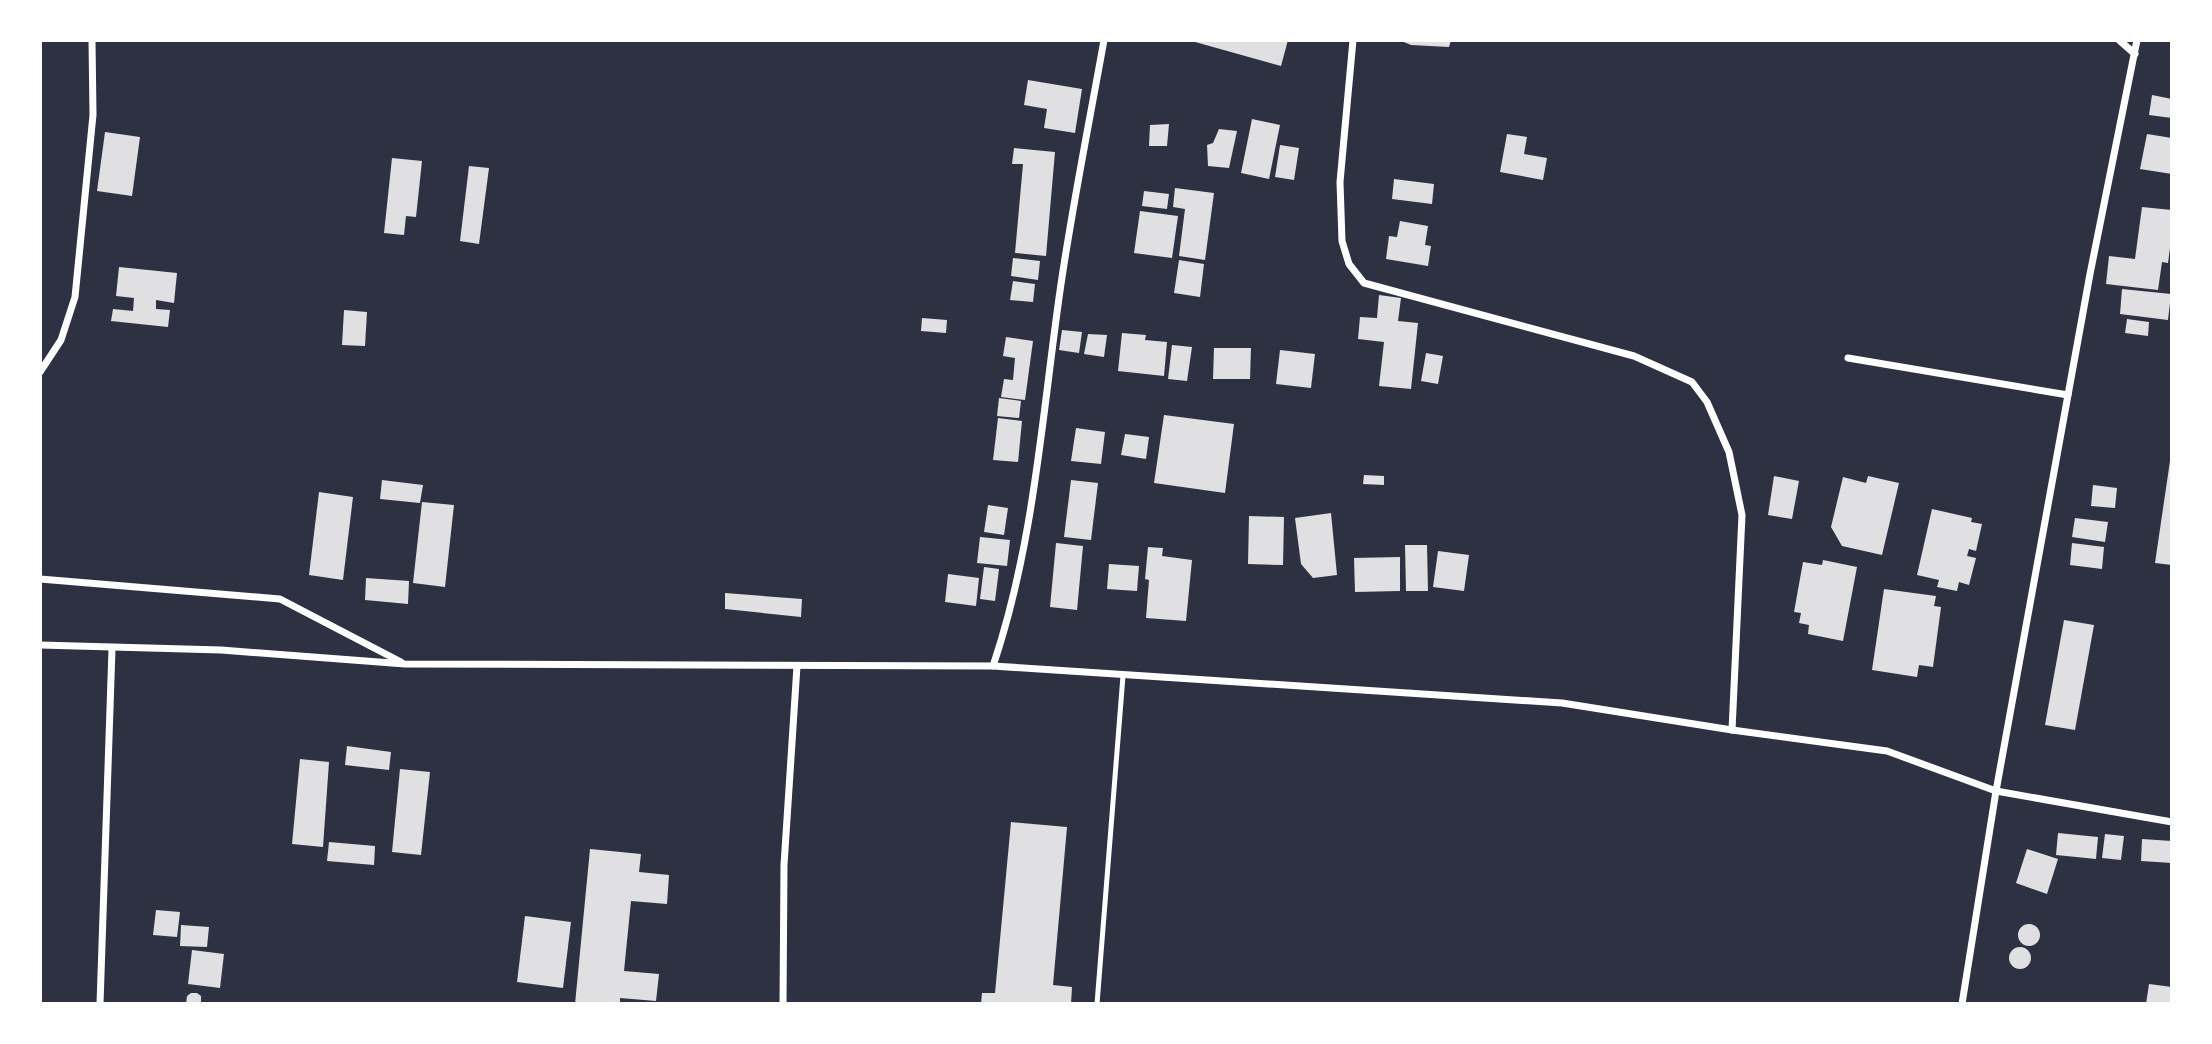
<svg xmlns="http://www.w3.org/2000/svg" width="2212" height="1044" font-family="Raleway,sans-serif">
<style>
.building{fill:#e0e0e3}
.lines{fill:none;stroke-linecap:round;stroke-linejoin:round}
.service{stroke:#fff;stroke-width:5}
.minor{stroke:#fff;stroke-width:7}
</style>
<rect width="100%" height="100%" fill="#2d3142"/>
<g class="building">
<path d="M1188 40H1288L1281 66Z"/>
<path d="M1399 40H1451L1449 47 1411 45Z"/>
<path d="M1028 80 1082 89 1075 133 1044 128 1047 109 1024 105Z"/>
<path d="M2152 95 2172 99V118L2149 115Z"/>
<path d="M1252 119 1280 125 1269 179 1241 173Z"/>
<path d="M1169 124 1167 146H1149L1150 125Z"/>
<path d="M1219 129 1237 131 1229 168 1208 166 1207 145 1213 143Z"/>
<path d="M105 132 140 137 132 196 97 191Z"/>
<path d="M1507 134 1527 137 1524 154 1547 158 1543 180 1500 172Z"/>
<path d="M2147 134 2172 138V174L2140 169Z"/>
<path d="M1280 145 1299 148 1294 180 1275 177Z"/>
<path d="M1014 148 1055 152 1046 256 1015 253 1023 164H1012Z"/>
<path d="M392 158 422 161 416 217 406 216 404 235 384 233Z"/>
<path d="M469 166 489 168 479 244 460 241Z"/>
<path d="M1394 179 1434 184 1432 204 1392 199Z"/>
<path d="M1175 188 1214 193 1205 260 1179 256 1185 209 1173 207Z"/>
<path d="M1144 191 1169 194 1167 209 1142 206Z"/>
<path d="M2142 207 2172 210V233L2168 263 2162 262 2158 290 2106 284 2109 256 2135 259Z"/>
<path d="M1140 211 1178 216 1172 258 1134 253Z"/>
<path d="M1400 221 1428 226 1425 245 1431 246 1428 266 1386 259 1389 236 1397 237Z"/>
<path d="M1013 258 1040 261 1038 280 1011 276Z"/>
<path d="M1179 260 1204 264 1200 297 1174 293Z"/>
<path d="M119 267 177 273 174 303 156 300V309L170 310 168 327 111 321 113 309 133 311 134 298 116 296Z"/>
<path d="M1013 281 1035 284 1033 302 1010 300Z"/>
<path d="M2122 289 2171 294 2168 320 2120 314Z"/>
<path d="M1379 295 1401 298 1398 321 1418 323 1411 389 1379 386 1384 342 1358 339 1360 317 1377 318Z"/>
<path d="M344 310 367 312 365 346 342 345Z"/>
<path d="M922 318 947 320 946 333 921 331Z"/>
<path d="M2127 319 2149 322 2148 336 2125 333Z"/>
<path d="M1062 330 1082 332 1079 353 1059 350Z"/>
<path d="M1122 333 1146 335 1145 340 1167 342 1164 376 1118 371Z"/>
<path d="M1088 334 1107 335 1104 357 1084 354Z"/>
<path d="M1006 337 1033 341 1025 400 1001 397 1004 379 1013 380 1015 358 1003 356Z"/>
<path d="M1172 345 1192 347 1187 381 1168 379Z"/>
<path d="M1214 348H1251L1250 379H1213Z"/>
<path d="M1280 350 1315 354 1311 388 1276 384Z"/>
<path d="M1426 353 1443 356 1438 384 1421 381Z"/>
<path d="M999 398 1021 401 1019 418 997 416Z"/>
<path d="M1164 415 1234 424 1225 493 1154 483Z"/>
<path d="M998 418 1022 421 1018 462 993 460Z"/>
<path d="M1076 428 1105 432 1101 464 1071 461Z"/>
<path d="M1125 434 1149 437 1146 459 1121 455Z"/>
<path d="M2170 461 2172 462V565L2155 563Z"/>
<path d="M1364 475 1384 476V485L1363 484Z"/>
<path d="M1774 476 1799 481 1792 519 1768 515Z"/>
<path d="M1868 476 1899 483 1882 555 1842 546 1831 527 1843 477 1866 483Z"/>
<path d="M382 480 423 485 420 503 380 499Z"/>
<path d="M1071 480 1098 483 1091 540 1064 537Z"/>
<path d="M2093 485 2117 488 2115 508 2091 506Z"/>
<path d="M319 492 353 497 343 580 309 575Z"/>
<path d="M422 502 454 505 445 587 413 583Z"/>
<path d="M988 505 1008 508 1004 535 984 532Z"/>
<path d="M1932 509 1972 518 1971 522 1982 524 1976 551 1969 549 1967 556 1976 558 1969 585 1959 582 1957 591 1937 587 1939 580 1917 575Z"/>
<path d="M1331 513 1337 575 1313 578 1301 564 1295 518Z"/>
<path d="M1249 516 1284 517 1283 565 1248 564Z"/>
<path d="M2075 518 2108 522 2105 542 2072 537Z"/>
<path d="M980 537 1010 540 1007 566 977 563Z"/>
<path d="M1056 543 1083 546 1077 610 1050 607Z"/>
<path d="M2072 543 2104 547 2102 569 2070 565Z"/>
<path d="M1405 545H1427L1428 591H1406Z"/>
<path d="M1148 547 1163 548 1162 556 1192 560 1186 621 1146 618 1149 580 1145 579Z"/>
<path d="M1438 551 1469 555 1464 591 1433 587Z"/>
<path d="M1400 557V591L1355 592 1354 558Z"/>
<path d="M1823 560 1857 567 1843 641 1808 634 1809 625 1799 623 1801 613 1794 612 1803 562 1822 565Z"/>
<path d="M1109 564 1139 566 1137 591 1107 589Z"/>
<path d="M984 567 999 569 995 601 980 599Z"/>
<path d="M948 574 979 578 976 606 945 602Z"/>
<path d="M366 578 409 581 408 604 365 600Z"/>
<path d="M1884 589 1936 596 1934 606 1941 607 1933 667 1919 665 1917 677 1872 670Z"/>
<path d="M725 593 802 599 801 617 725 609Z"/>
<path d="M2064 620 2094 625 2075 730 2045 725Z"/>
<path d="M347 746 391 752 389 770 345 765Z"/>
<path d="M300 759 329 762 323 847 292 844Z"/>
<path d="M400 769 430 772 421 855 392 852Z"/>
<path d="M1011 822 1067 827 1053 985 1072 987 1071 1004H981L982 993H995Z"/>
<path d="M2058 833 2098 837 2096 859 2056 855Z"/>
<path d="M2105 834 2124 836 2121 860 2102 858Z"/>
<path d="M2142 839 2172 841V863L2141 861Z"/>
<path d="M329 842 375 846 374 865 327 861Z"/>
<path d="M590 849 641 854 639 872 669 875 667 904 631 901 624 971 659 974 656 1001 620 998V1004H575Z"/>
<path d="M2027 849 2058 859 2047 894 2016 883Z"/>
<path d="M156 910 180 912 177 937 153 935Z"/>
<path d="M525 916 571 922 563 988 517 982Z"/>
<circle cx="2029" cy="935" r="11"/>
<path d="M181 925 209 927 207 947 180 946Z"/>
<circle cx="2020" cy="958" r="11"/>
<path d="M192 950 224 954 220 988 188 984Z"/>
<path d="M2149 984 2172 987V1004H2146Z"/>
<path d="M191 993H197L201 996V1004H186L187 996Z"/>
</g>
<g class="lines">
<path class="service" d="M1097 1004 1123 676"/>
<g class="minor">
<path d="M1353 40 1340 182 1342 241 1349 264 1364 283 1634 356 1692 382 1707 402 1729 452 1742 515 1732 730"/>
<path d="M2119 40 2135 54"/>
<path d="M1848 358 2068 395"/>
<path d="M40 372 61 340 75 297 93 115 92 40"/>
<path d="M40 579 280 599 401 662"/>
<path d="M40 645 221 650 405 664 993 666 1562 703 1732 730 1887 751 1996 791 2172 822"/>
<path d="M993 666C1034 545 1042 416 1060 291 1072 207 1089 124 1104 40"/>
<path d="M100 1004 112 649"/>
<path d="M783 1004 784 865 797 666"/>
<path d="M1962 1004 1996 791 2090 274 2137 40"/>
</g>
</g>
<rect width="2212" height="1044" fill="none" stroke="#ffffff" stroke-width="84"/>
</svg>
